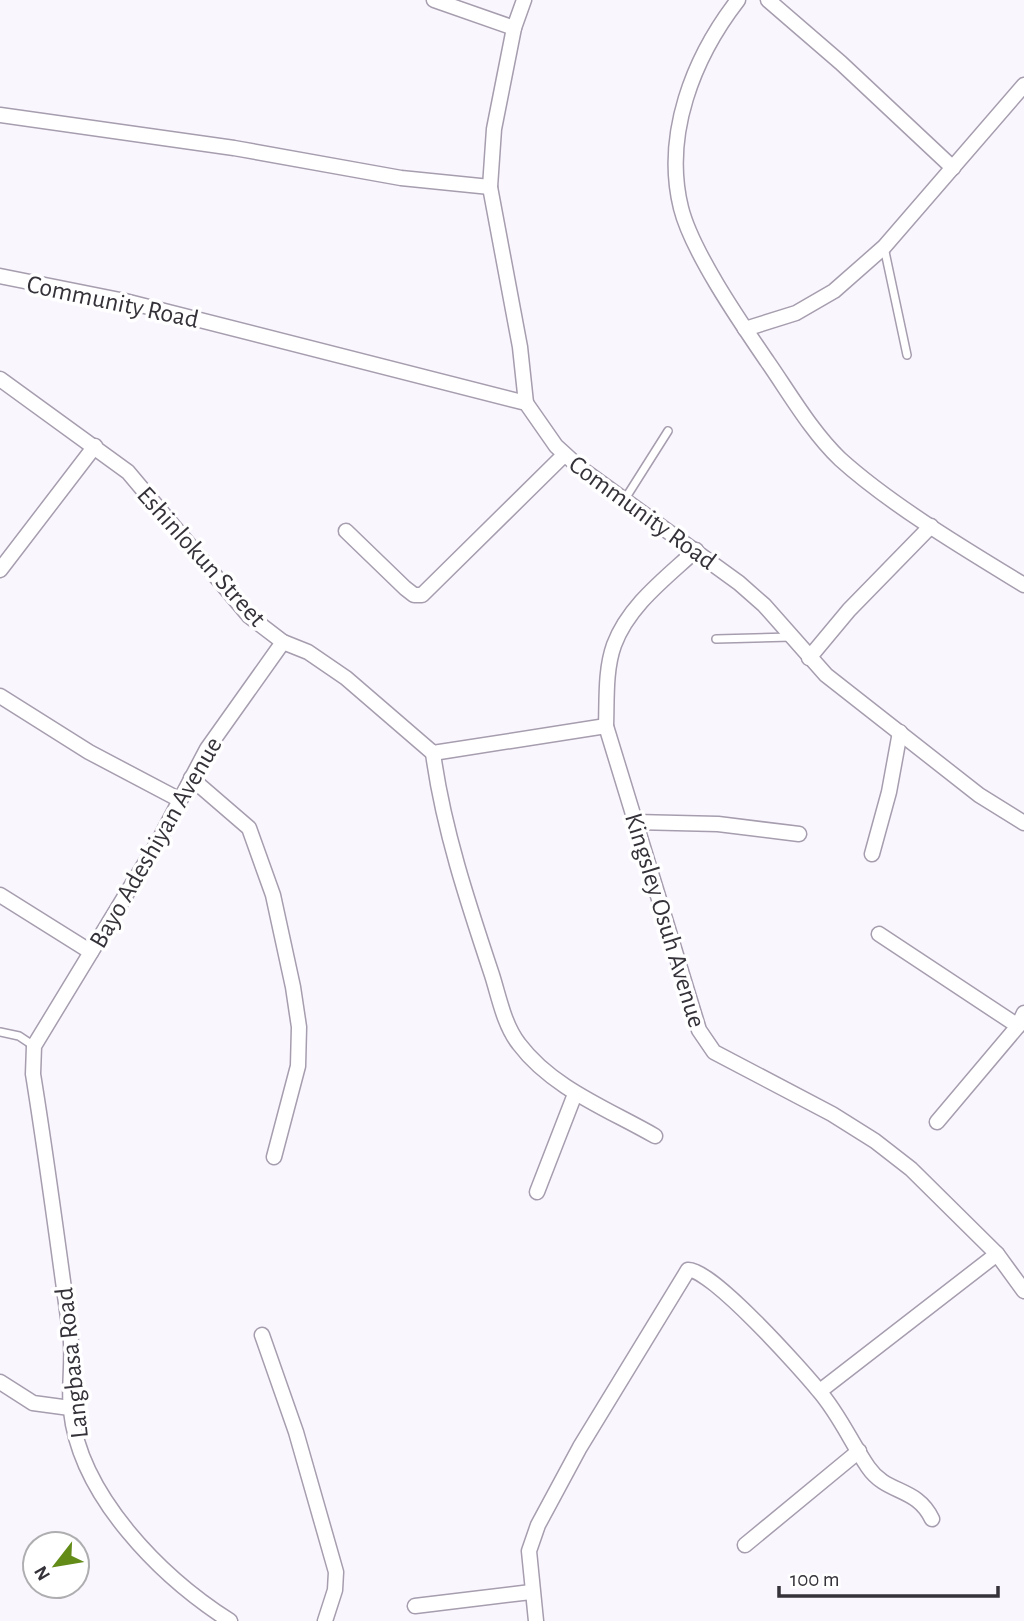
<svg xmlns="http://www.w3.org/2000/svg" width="1024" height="1621" font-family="'Alegreya Sans',sans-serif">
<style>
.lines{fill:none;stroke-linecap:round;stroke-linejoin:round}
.lane-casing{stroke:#a69dae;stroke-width:10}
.street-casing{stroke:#a69dae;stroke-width:17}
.lane{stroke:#fff;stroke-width:7}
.street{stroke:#fff;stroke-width:14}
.labels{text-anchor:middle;stroke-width:7;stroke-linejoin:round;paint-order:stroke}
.street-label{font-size:26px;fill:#353239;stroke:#fff}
</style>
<rect width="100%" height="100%" fill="#faf6fe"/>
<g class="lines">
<defs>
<g id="lane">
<path d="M884 247 907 355"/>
<path d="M625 499 668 431"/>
<path d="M716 639 791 637"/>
<path d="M0 1032 19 1036 34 1046"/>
</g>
<g id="street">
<path d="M434 0 514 28"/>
<path d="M524 0 514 28 494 129 490 187 520 347 526 403"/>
<path d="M738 0C693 58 663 135 681 208 692 252 741 323 767 361 790 394 811 431 840 459 891 505 965 549 1024 585"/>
<path d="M768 0 841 63 953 168"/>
<path d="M0 115 234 148 401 178 490 187"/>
<path d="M0 276 125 301 526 403 556 446 579 467 739 583 764 605 826 675 979 795 1024 823"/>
<path d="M745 329 796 313 834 291 884 247 1024 85"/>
<path d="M0 379 128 472 249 616 283 642 308 652 346 678 433 753 606 726"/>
<path d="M346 531 405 588 414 595H422L564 455"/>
<path d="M696 550C666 578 629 605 614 645 605 670 607 700 606 726L699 1030 714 1052 832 1114 875 1141 911 1169 997 1254 1024 1291"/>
<path d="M0 570 95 446"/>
<path d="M809 658 849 610 931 526"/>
<path d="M0 696 89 752 180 800"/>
<path d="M433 753C443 828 468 903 492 975 499 997 504 1025 519 1044 552 1088 608 1109 655 1136"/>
<path d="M191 778 249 828 273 895 293 987 299 1027 298 1066 274 1157"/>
<path d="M635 822 718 824 799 834"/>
<path d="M872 854 889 792 900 732"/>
<path d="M0 895 91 952"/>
<path d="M879 934 1018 1026"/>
<path d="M937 1122 1018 1026 1024 1013"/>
<path d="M537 1192 575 1094"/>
<path d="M262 1335 296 1432 336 1572 335 1590 325 1621"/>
<path d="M0 1382 33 1403 70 1408"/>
<path d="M820 1391 997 1254"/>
<path d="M745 1545 859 1451"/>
<path d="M415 1606 531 1592"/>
<path d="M230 1621C161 1577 80 1496 71 1411 68 1385 74 1358 70 1332 58 1246 47 1160 33 1074L34 1046 158 842 207 749 283 642"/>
<path d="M536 1621 529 1551 538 1525 580 1447 688 1270C710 1267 802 1370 819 1391 839 1414 851 1442 868 1467 887 1495 916 1486 932 1519"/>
</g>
</defs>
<use href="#lane" class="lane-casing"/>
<use href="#street" class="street-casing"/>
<use href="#lane" class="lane"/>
<use href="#street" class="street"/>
</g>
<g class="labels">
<g class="street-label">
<text transform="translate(113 301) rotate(12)" y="9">Community Road</text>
<text transform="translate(643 512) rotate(36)" y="9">Community Road</text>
<text transform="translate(202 556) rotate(48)" y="9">Eshinlokun Street</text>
<text transform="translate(155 842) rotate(-60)" y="9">Bayo Adeshiyan Avenue</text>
<text transform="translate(666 920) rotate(73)" y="9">Kingsley Osuh Avenue</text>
<text transform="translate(71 1363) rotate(-96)" y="9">Langbasa Road</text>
</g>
</g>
<g transform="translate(56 1565) rotate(239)"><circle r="33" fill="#ffffff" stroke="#aeadb0" stroke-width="2"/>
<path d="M0-5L12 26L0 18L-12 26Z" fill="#628b18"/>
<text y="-10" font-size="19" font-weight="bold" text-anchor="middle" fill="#353239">N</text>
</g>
<path d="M779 1586v10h219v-10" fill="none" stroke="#353239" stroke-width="3.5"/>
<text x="790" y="1586" font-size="21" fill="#353239" stroke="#ffffff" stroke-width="5" paint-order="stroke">100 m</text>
</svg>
